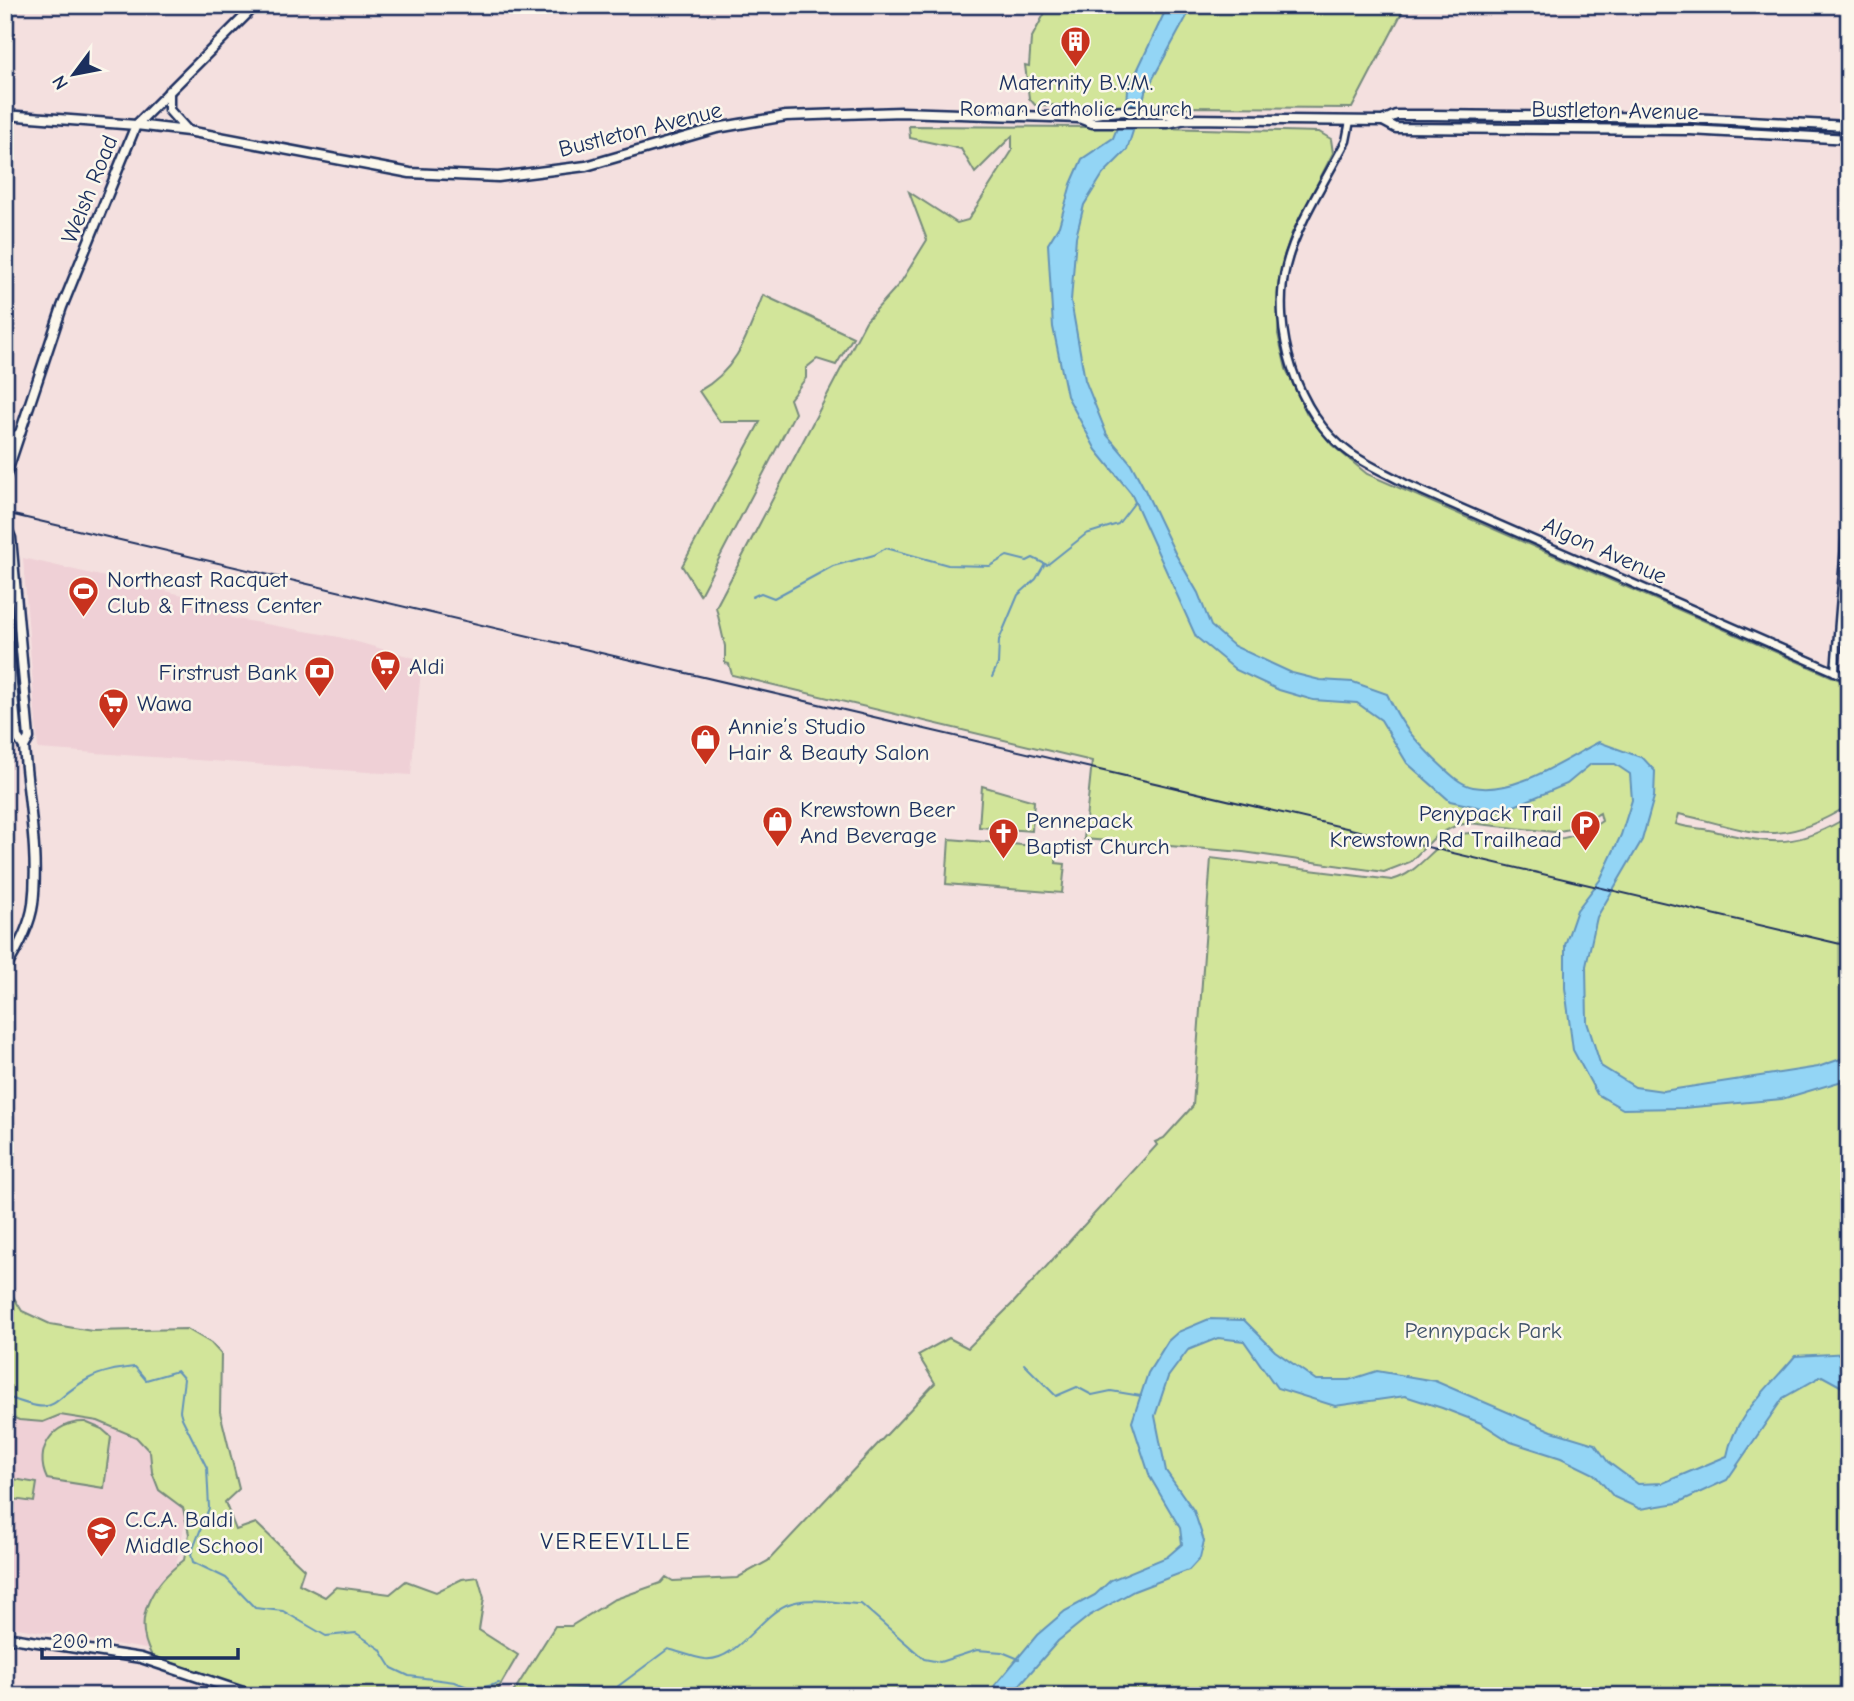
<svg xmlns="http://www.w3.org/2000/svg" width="1854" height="1701" font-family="'Comic Neue',sans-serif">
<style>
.built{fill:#efd0d6}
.green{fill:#d2e59a;stroke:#768a7c;stroke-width:2}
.water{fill:#93d5f5;stroke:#6393b9;stroke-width:2}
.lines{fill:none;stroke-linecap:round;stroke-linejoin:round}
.stream{stroke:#6393b9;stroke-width:2}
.minor-casing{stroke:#1b2f5e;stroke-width:11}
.major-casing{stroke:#1b2f5e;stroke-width:13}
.minor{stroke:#fbf7ec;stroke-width:6}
.major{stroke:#fbf7ec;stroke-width:8}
.rail{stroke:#1b2f5e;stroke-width:2}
.labels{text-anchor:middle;stroke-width:5;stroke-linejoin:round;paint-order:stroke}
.poi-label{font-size:23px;fill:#1b2f5e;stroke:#fbf7ec;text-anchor:start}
.street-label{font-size:23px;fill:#1b2f5e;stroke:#fbf7ec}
.park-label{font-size:23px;fill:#40536a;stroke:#fbf7ec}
.neighbourhood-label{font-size:24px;letter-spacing:2px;fill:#1b2f5e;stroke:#fbf7ec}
</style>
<rect width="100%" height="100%" fill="#f4e0df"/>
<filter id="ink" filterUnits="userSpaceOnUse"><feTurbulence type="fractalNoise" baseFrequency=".0143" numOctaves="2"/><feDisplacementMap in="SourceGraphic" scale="14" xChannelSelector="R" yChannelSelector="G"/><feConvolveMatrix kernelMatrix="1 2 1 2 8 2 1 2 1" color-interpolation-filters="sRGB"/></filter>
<g filter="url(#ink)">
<g class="built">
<path d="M23 558 213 602 232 618 339 637 422 660 411 775 38 749Z"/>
<path d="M5 1390 169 1419 187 1513 158 1651 5 1626Z"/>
</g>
<g class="green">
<path d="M1049 5H1406L1352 108 1170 107 1163 128 1319 132 1331 139 1333 153 1292 233 1284 256 1278 334 1286 369 1307 414 1332 445 1367 474 1849 684V805C1776 851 1752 830 1679 814L1676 824C1691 829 1705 828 1718 832 1775 845 1797 848 1849 816V1696H511L555 1626H571L613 1600 661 1583 666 1577 673 1581 737 1578 768 1561 935 1383 918 1355 949 1338 968 1348 1014 1302 1157 1145 1155 1142 1164 1138 1193 1106 1211 858 1392 880C1425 872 1437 833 1471 833 1520 837 1558 852 1602 821L1600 813 1570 829 1554 832 1469 823 1455 826 1437 835 1410 862 1384 872 1243 852 1084 839 1092 761 732 675 729 664 725 663V646L716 607 866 321 901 282 927 240 909 192 957 223 968 220 1012 151V136L975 173 961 149 910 138 909 126 1095 127 1100 106 1035 105 1029 98 1025 65 1029 66 1031 39Z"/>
<path d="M763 295 853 337 836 365 817 359 806 368V378L790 399 795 413 700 595 682 566 760 422H720L699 391C738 370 748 333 763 295Z"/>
<path d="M982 786 1034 801 1032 831 979 827Z"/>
<path d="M949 839 1058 848 1056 863 1065 864 1062 893 946 884Z"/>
<path d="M5 1283 22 1311 50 1324 92 1331 187 1329 211 1343 221 1354 220 1412 239 1489 225 1502 236 1530 256 1523 304 1569 299 1584 325 1597 336 1587 390 1594 406 1581 436 1592 462 1579 478 1577 484 1598 479 1630 518 1655 494 1696H268L152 1656C131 1619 152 1584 184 1560L189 1534 183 1508 159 1490 152 1472 150 1452 136 1437 98 1421 60 1415 43 1422 19 1420 5 1414Z"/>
<path d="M85 1422 102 1429 111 1437 104 1488 47 1479C33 1450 53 1421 85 1422Z"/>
<path d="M8 1478 37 1483 34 1502 5 1498Z"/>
</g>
<g class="water">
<path d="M1168 5H1193L1145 93 1127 150 1103 174 1084 205 1076 237 1071 301 1085 380 1107 435 1130 462 1144 488 1176 555 1198 593 1211 626 1234 646 1292 673 1320 680 1353 682 1387 694C1402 726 1410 734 1434 759 1445 769 1458 784 1473 787 1516 795 1563 760 1599 742L1643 758 1655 771 1654 797 1642 840 1597 917 1586 966 1587 1022 1601 1066 1635 1087 1663 1091 1818 1067 1849 1056V1079L1782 1099 1683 1108 1623 1109 1597 1094 1573 1050 1565 988V945L1577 910 1600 880 1621 835 1632 800 1630 774 1615 764H1591L1567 784 1500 812 1450 801 1407 763 1381 720 1357 703 1313 700 1279 690 1236 670 1196 637 1131 493 1096 450 1067 396 1053 327 1048 244 1059 226 1071 184 1082 159 1113 138 1127 103 1128 90Z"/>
<path d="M1209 1319 1244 1320 1275 1351 1316 1380H1349L1377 1371 1435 1381 1552 1431 1595 1444 1608 1462 1638 1484 1663 1483 1727 1456C1735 1414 1769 1388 1795 1356L1849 1353V1398L1844 1388 1822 1376 1783 1398 1727 1480 1677 1503 1640 1509 1614 1497 1594 1474 1561 1458 1511 1442 1481 1423 1442 1408 1405 1396 1335 1406 1277 1388 1244 1341 1218 1338 1188 1350 1168 1377 1155 1416 1166 1471 1194 1511 1204 1541 1200 1558 1189 1570 1134 1591 1089 1616 1058 1641 1010 1696H986L1037 1635 1065 1611 1095 1595 1111 1580 1167 1557 1182 1544 1180 1528 1150 1477 1132 1422 1148 1373 1168 1341 1178 1332Z"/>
</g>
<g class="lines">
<g class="stream">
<path d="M752 597 761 593 774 598 833 566 874 555 886 548 948 565 990 566 1007 556 1027 561 1033 558 1047 565 1086 534 1118 524 1135 502"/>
<path d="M992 677 998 664 999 640 1018 595 1036 579 1044 565"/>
<path d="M5 1295V1299"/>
<path d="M1024 1364 1056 1396 1077 1387 1092 1395 1111 1391 1141 1396"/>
<path d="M5 1396C61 1418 46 1402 88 1379 102 1371 119 1369 135 1367L146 1380 177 1371 184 1379 180 1411 182 1418 207 1468 209 1508 191 1554 193 1562 226 1578 255 1608 283 1611 326 1636 356 1633 380 1649 392 1668 409 1676 455 1682 475 1690 499 1683"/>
<path d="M528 1687 566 1690 617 1687 668 1649C680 1652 692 1657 705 1659 736 1662 759 1617 786 1605 810 1595 837 1604 861 1604L924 1659 940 1662 977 1650 1002 1652 1019 1659"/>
</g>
<defs>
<g id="minor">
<path d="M1350 121 1346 141C1327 178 1296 225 1286 266 1271 328 1296 415 1350 453 1367 465 1388 474 1406 484L1849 678"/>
<path d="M1835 672 1849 495"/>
</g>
<g id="major">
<path d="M5 29 9 5"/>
<path d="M169 91V110L187 130"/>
<path d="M5 115 136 125 188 131 410 173 498 177 586 166 717 128 786 116 901 112 1079 118 1092 123H1168L1186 119 1383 121 1396 115H1431L1691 118 1849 126"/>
<path d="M1079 118C1110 108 1156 109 1186 119"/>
<path d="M1383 121 1396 128 1690 130 1849 139"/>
<path d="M5 443 20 433"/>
<path d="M5 478 62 307 136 125 256 5"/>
<path d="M5 524 11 538 29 738 24 747"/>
<path d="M5 609 17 737 24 747C28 798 39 854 33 904 30 927 17 950 5 969"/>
<path d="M5 1637 141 1658 255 1696"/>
</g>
</defs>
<use href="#minor" class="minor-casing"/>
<use href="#major" class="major-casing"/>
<use href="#minor" class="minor"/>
<use href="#major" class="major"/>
<path class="rail" d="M5 513 1849 946"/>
</g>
</g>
<defs>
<symbol id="building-pin" viewBox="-11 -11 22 30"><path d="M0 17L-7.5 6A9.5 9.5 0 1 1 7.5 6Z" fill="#c8321e" stroke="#fbf7ec"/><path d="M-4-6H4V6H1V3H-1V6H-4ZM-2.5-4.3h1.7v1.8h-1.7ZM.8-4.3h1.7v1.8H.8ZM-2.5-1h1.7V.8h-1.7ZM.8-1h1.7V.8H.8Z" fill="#fff"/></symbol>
<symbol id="stadium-pin" viewBox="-11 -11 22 30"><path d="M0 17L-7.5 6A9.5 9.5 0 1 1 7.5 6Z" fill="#c8321e" stroke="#fbf7ec"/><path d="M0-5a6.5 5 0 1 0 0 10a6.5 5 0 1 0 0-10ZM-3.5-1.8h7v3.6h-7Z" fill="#fff"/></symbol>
<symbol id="supermarket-pin" viewBox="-11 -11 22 30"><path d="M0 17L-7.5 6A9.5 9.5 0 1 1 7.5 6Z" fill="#c8321e" stroke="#fbf7ec"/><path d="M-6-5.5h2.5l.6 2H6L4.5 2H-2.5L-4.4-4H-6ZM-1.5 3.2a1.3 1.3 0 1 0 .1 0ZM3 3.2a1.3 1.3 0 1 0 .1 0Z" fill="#fff"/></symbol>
<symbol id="bank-pin" viewBox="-11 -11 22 30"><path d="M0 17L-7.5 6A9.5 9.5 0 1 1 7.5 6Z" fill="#c8321e" stroke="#fbf7ec"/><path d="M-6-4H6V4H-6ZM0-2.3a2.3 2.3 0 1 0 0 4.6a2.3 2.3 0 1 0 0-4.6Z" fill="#fff"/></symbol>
<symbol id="shop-pin" viewBox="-11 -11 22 30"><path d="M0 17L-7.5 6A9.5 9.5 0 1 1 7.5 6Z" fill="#c8321e" stroke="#fbf7ec"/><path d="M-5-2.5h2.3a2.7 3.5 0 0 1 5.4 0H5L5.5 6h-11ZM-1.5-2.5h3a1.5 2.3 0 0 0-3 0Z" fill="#fff"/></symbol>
<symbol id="parking-pin" viewBox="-11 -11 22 30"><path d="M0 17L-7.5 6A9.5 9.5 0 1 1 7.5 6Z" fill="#c8321e" stroke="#fbf7ec"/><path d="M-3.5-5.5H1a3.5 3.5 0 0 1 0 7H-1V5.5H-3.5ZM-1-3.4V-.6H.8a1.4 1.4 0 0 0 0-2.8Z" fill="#fff"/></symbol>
<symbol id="church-pin" viewBox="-11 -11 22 30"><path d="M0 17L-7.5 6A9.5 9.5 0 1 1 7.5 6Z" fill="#c8321e" stroke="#fbf7ec"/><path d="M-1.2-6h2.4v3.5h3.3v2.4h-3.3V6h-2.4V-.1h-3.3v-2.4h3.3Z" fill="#fff"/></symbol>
<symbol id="school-pin" viewBox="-11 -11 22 30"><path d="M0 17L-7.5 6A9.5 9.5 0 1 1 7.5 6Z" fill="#c8321e" stroke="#fbf7ec"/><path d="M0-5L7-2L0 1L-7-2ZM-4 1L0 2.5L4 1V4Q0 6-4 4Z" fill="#fff"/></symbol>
</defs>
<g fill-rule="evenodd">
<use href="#building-pin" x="1058" y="24" width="35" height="47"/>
<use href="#stadium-pin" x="66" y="574" width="35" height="47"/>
<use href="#supermarket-pin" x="368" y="648" width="35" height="47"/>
<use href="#bank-pin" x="302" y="654" width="35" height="47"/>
<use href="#supermarket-pin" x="96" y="686" width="35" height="47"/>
<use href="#shop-pin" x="688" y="722" width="35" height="47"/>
<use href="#shop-pin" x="760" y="804" width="35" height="47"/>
<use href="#parking-pin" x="1568" y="808" width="35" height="47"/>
<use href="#church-pin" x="986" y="816" width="35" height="47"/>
<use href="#school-pin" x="84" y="1514" width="35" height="47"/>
</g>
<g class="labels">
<g class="poi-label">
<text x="1076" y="90" text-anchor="middle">Maternity B.V.M.<tspan x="1076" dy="26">Roman Catholic Church</tspan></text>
<text x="107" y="587">Northeast Racquet<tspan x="107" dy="26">Club &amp; Fitness Center</tspan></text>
<text x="409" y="674">Aldi</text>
<text x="297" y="680" text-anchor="end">Firstrust Bank</text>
<text x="137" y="711">Wawa</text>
<text x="728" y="734">Annie’s Studio<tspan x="728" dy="26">Hair &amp; Beauty Salon</tspan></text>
<text x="800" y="817">Krewstown Beer<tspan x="800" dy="26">And Beverage</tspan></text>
<text x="1562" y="821" text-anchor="end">Penypack Trail<tspan x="1562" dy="26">Krewstown Rd Trailhead</tspan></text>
<text x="1026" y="828">Pennepack<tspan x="1026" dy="26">Baptist Church</tspan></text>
<text x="125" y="1527">C.C.A. Baldi<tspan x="125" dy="26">Middle School</tspan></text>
</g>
<g class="street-label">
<text transform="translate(1615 110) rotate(1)" y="8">Bustleton Avenue</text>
<text transform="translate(640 129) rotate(-14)" y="8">Bustleton Avenue</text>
<text transform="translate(89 189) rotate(-68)" y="8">Welsh Road</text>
<text transform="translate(1605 550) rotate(24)" y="8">Algon Avenue</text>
</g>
<g class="park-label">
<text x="1483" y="1338">Pennypack Park</text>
</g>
<g class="neighbourhood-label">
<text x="616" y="1549">VEREEVILLE</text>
</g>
</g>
<rect width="1854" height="1701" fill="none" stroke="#fbf7ec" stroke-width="28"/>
<rect x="14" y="14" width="1826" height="1673" fill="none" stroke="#1b2f5e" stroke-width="2.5" filter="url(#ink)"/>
<g transform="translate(74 74) rotate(238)" stroke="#fbf7ec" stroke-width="5" paint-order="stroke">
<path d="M0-5L12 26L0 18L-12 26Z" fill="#1b2f5e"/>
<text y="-10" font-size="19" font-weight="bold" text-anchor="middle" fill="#1b2f5e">N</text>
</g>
<path d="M42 1648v10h196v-10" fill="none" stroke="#1b2f5e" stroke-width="3.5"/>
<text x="52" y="1648" font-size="21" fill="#1b2f5e" stroke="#fbf7ec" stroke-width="5" paint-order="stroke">200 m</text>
</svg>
